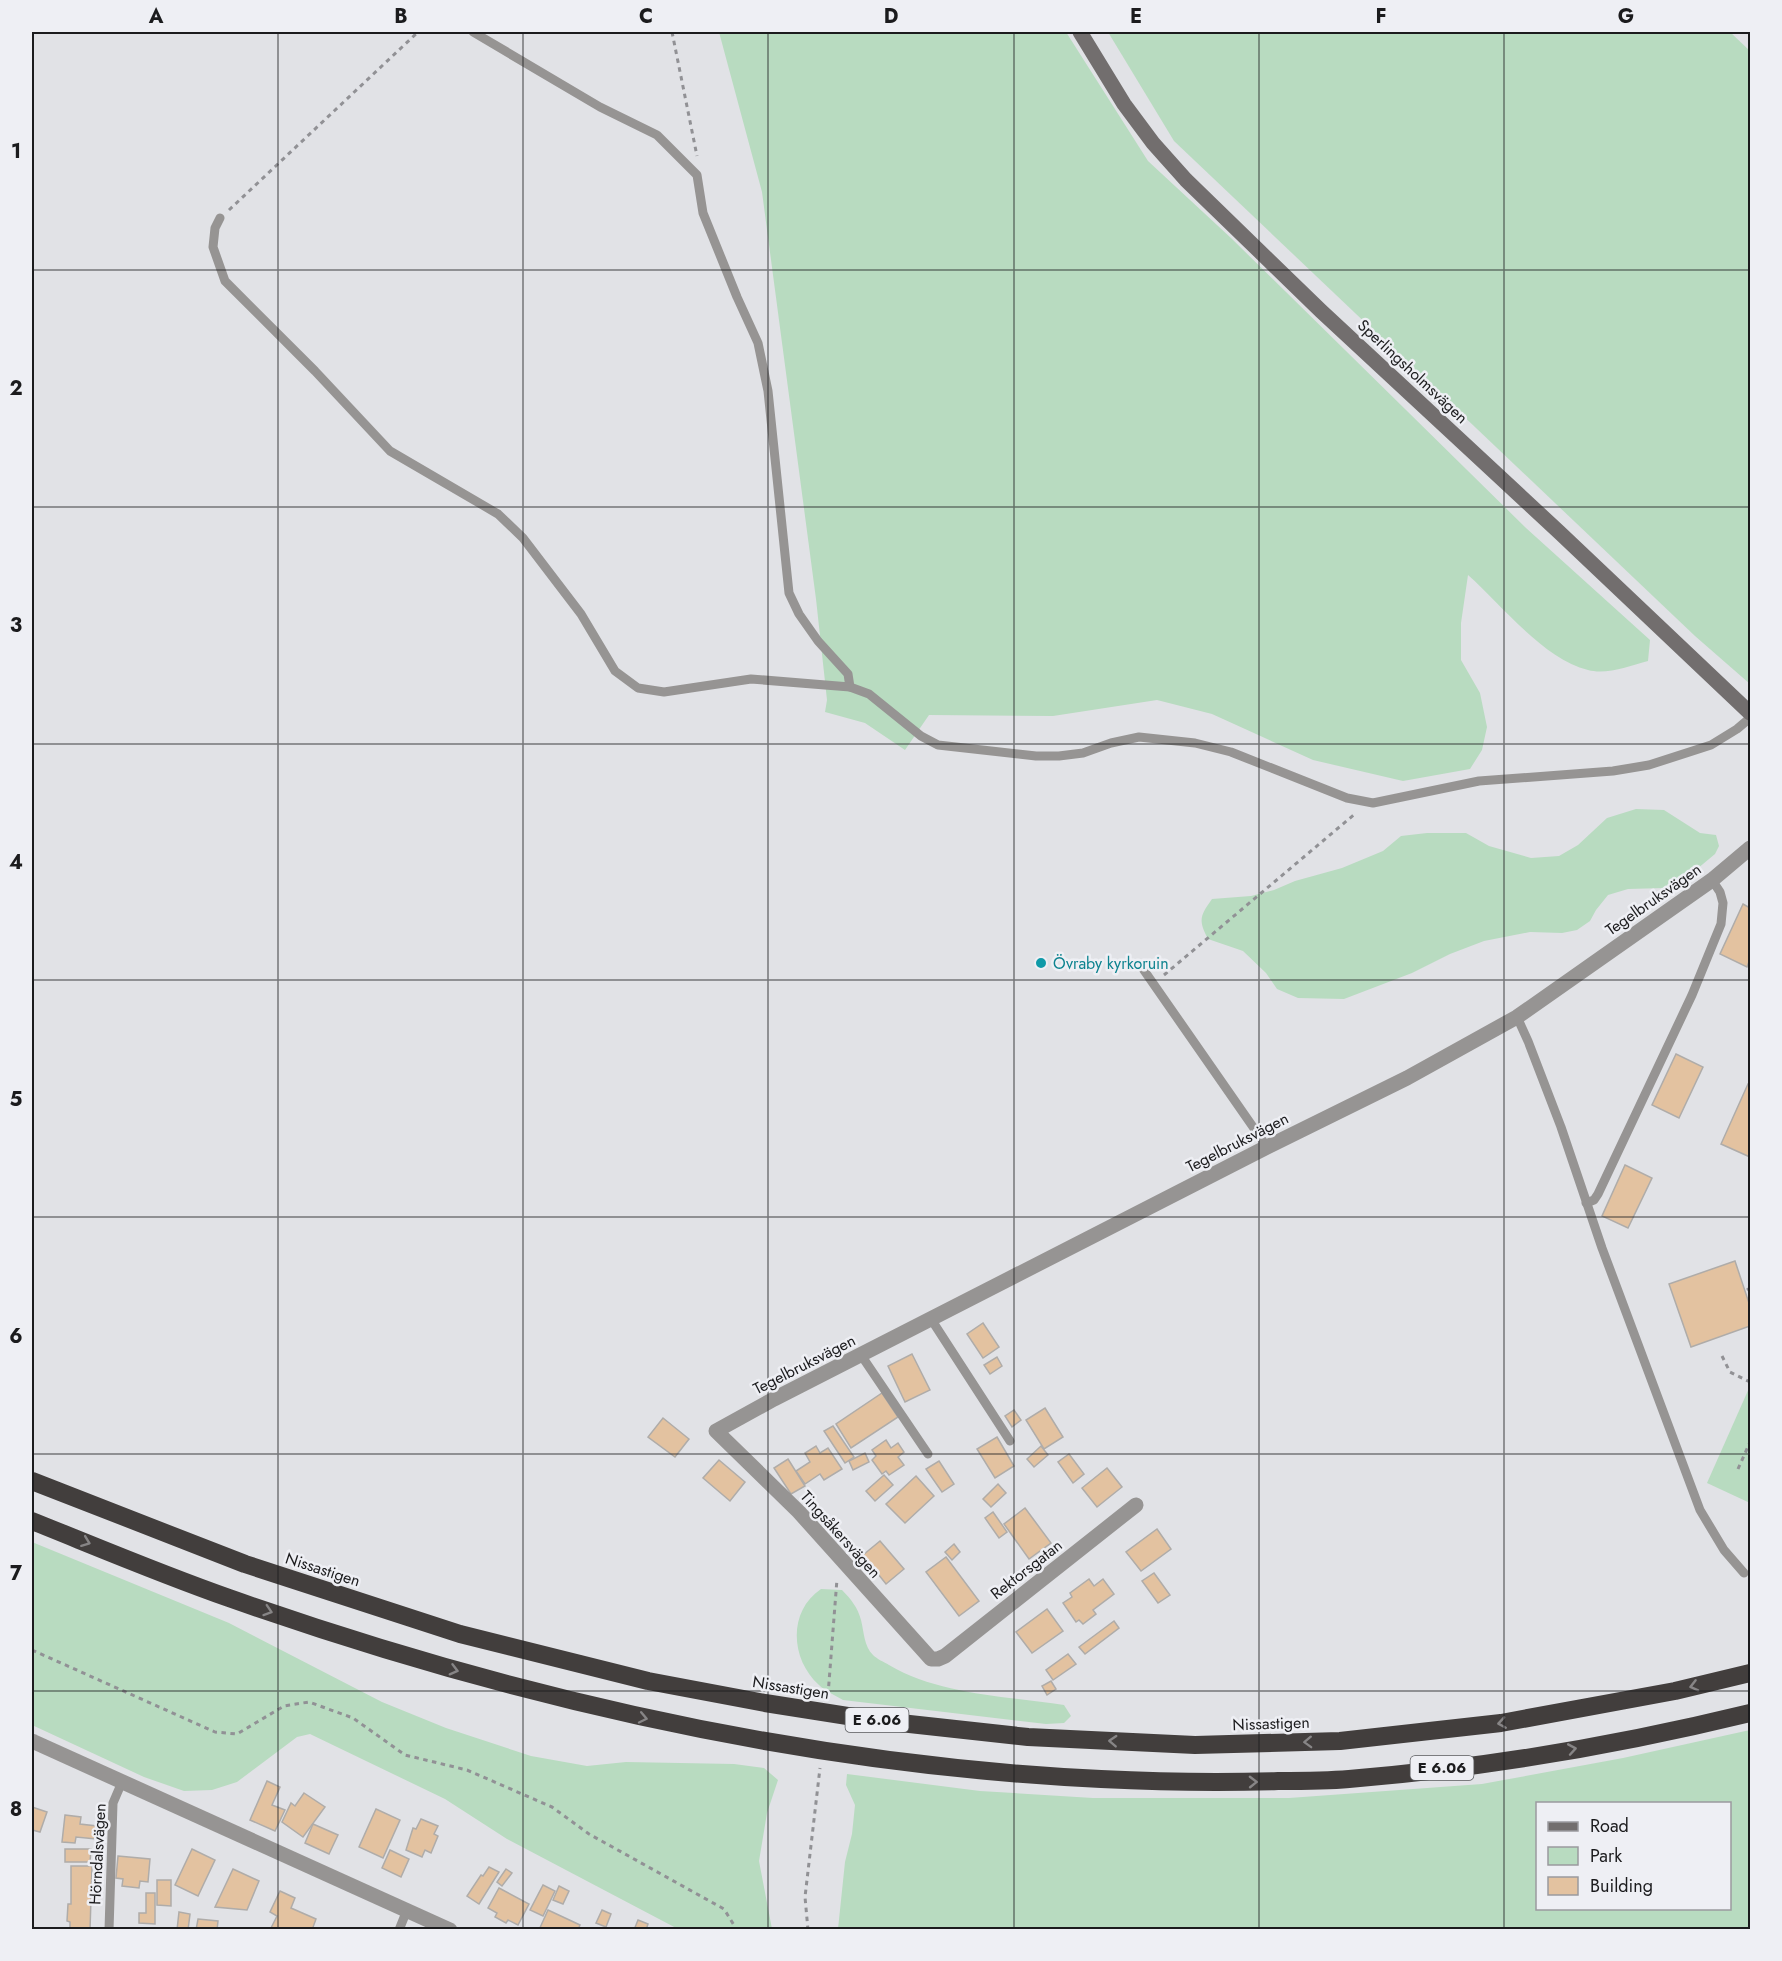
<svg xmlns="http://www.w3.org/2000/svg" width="1782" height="1961" font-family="Jost,sans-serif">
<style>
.green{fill:#b8dbc0;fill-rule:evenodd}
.building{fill:#e3c2a0;stroke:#afaca9;stroke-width:1.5}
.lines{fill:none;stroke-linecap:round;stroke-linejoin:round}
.path{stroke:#919195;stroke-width:3;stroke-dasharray:4.5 4.5;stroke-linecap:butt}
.lane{stroke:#969493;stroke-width:9}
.street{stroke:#969493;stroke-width:15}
.secondary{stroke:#726e6e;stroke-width:15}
.highway{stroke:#423e3d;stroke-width:18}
.oneway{stroke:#878586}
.grid{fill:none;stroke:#1b1b1d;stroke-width:1.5;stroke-opacity:0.55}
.culture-dot{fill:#0f9aa8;stroke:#eeeff4;stroke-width:2}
.labels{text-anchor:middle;stroke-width:5;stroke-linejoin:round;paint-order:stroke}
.shield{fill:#eeeff4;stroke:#5a5b5e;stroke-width:1.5}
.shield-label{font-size:15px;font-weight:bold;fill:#1b1b1d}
.street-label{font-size:16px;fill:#1b1b1d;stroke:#eeeff4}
.culture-label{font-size:16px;fill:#0d838f;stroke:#eeeff4;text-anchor:start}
.neatline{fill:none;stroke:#1b1b1d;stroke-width:2}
.grid-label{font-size:20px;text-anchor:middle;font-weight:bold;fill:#1b1b1d}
</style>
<rect width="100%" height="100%" fill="#e1e2e6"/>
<g class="green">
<path d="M719 32H1066L1148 161 1231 238 1526 528 1650 640 1648 661C1630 666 1606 675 1588 670 1543 659 1502 605 1468 575L1461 623V660L1480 693 1487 727 1482 750 1470 769 1403 781 1313 760 1212 714 1157 700 1053 716 929 715 905 750 865 723 825 712 827 700 816 599 762 192Z"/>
<path d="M1108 32H1730L1750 51V684L1695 636 1174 141Z"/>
<path d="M1636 809 1664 810 1700 833 1716 835 1719 846 1715 854 1679 884 1665 888 1628 889 1608 895 1596 910 1590 921 1577 930 1562 933 1530 932 1484 941 1450 954 1412 973 1344 999 1298 998 1277 989 1266 973 1243 951 1208 939C1198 920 1200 916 1212 899L1251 896 1274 890 1295 881 1342 868 1383 851 1401 836 1427 833H1466L1489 846 1531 858 1559 856 1578 845 1607 818Z"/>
<path d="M1750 1386V1503L1707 1483Z"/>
<path d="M32 1542 229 1623 382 1702 446 1728 531 1756 587 1766 626 1762 734 1764 764 1768 778 1780 767 1813 759 1861 772 1929H678L507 1839 445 1799 310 1734 297 1737 237 1782 212 1790 184 1791 144 1777 32 1725Z"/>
<path d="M821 1589 842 1590C851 1599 858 1608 861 1620 864 1632 864 1646 873 1655 877 1659 884 1662 889 1665 940 1695 1006 1696 1064 1705L1071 1716 1064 1723 1046 1724 843 1700C835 1695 825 1691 819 1685 790 1659 788 1611 821 1589Z"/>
<path d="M1750 1730V1929H838L845 1862 852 1834 855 1805 846 1785 847 1774 980 1791 1093 1798H1289L1482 1784 1623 1758ZM1538 1804H1730V1908H1538Z"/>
</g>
<g class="building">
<path d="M1743 904 1750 908V959L1747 967 1720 954Z"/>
<path d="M1676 1054 1703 1067 1679 1118 1652 1105Z"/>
<path d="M1748 1084 1750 1085V1157L1721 1144Z"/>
<path d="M1625 1165 1652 1178 1628 1228 1602 1216Z"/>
<path d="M1735 1261 1750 1306V1326L1691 1347 1669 1284Z"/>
<path d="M983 1323 999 1347 983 1358 967 1334Z"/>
<path d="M912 1354 930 1390 905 1402 888 1366Z"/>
<path d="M997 1357 1002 1366 990 1374 984 1365Z"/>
<path d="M882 1393 898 1417 851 1448 836 1424Z"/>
<path d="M1045 1408 1063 1437 1044 1449 1026 1420Z"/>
<path d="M1014 1410 1021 1420 1012 1427 1005 1416Z"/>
<path d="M663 1418 689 1439 675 1457 648 1437Z"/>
<path d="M833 1426 854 1457 845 1463 824 1431Z"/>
<path d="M997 1437 1014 1466 995 1478 977 1449Z"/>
<path d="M886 1440 891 1448 898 1443 904 1452 898 1457 904 1465 889 1475 886 1471 882 1474 872 1460 876 1456 872 1450Z"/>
<path d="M816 1446 820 1453 828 1448 842 1469 824 1480 820 1474 805 1484 796 1471 810 1462 805 1453Z"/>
<path d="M1041 1446 1048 1455 1034 1467 1027 1459Z"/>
<path d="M865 1453 869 1462 853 1470 849 1461Z"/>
<path d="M1069 1454 1084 1474 1073 1483 1058 1462Z"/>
<path d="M788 1459 805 1486 791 1494 774 1468Z"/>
<path d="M719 1460 745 1482 730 1501 703 1478Z"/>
<path d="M939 1461 954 1484 942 1492 926 1469Z"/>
<path d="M1107 1468 1122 1487 1097 1507 1082 1488Z"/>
<path d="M884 1475 893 1485 875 1501 866 1491Z"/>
<path d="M916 1476 934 1496 905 1523 886 1504Z"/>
<path d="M998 1484 1006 1493 991 1507 983 1499Z"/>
<path d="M1025 1508 1051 1543 1029 1559 1004 1524Z"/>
<path d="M993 1512 1007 1532 999 1538 985 1518Z"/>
<path d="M1157 1529 1171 1549 1141 1571 1126 1552Z"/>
<path d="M880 1541 904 1569 886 1584 863 1555Z"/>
<path d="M954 1544 960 1552 952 1560 945 1552Z"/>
<path d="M946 1557 979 1601 959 1616 926 1572Z"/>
<path d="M1154 1573 1170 1595 1158 1603 1142 1581Z"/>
<path d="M1089 1579 1094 1586 1103 1579 1114 1594 1093 1610 1096 1614 1083 1624 1079 1620 1076 1622 1063 1603 1072 1597 1070 1593Z"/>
<path d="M1047 1609 1063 1631 1032 1653 1016 1632Z"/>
<path d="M1114 1621 1119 1628 1085 1654 1079 1647Z"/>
<path d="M1068 1654 1076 1664 1053 1680 1046 1670Z"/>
<path d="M1051 1681 1056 1689 1047 1695 1042 1686Z"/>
<path d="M267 1781 280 1787 272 1805 285 1810 275 1831 250 1820Z"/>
<path d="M304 1793 325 1807 303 1837 282 1822 291 1803 295 1806Z"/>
<path d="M32 1807 47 1812 40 1832 32 1830Z"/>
<path d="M376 1809 400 1820 383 1858 359 1847Z"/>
<path d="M65 1815 81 1817 80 1824 97 1826 96 1839 76 1837 75 1843 62 1842Z"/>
<path d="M421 1819 438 1826 434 1834 438 1836 431 1853 425 1850 422 1857 406 1850 413 1828 416 1829Z"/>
<path d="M313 1824 338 1835 329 1854 305 1843Z"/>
<path d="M65 1849H91L90 1862H65Z"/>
<path d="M192 1849 215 1860 198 1896 175 1885Z"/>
<path d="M390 1850 409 1859 401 1877 382 1868Z"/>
<path d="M118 1856 150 1859 148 1882 140 1881 139 1888 122 1886 123 1879 116 1878Z"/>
<path d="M71 1866H92L90 1930H70V1922L67 1921 68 1904H71Z"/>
<path d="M489 1867 499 1872 479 1904 467 1896 481 1875 483 1876Z"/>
<path d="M233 1869 259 1881 247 1910 215 1907Z"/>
<path d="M506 1869 512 1873 502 1886 497 1882Z"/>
<path d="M157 1880H171V1906L157 1905Z"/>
<path d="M543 1885 555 1891 543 1916 530 1910Z"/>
<path d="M559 1886 569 1891 563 1904 553 1900Z"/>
<path d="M499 1888 529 1904 518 1925 508 1920 506 1923 495 1917 497 1913 488 1908Z"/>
<path d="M280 1891 295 1898 291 1908 316 1919 312 1930 271 1928 277 1916 270 1912Z"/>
<path d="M146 1893H155V1924L139 1923V1913H146Z"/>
<path d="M548 1910 580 1925 578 1930H539Z"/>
<path d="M602 1910 611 1914 606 1927 596 1923Z"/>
<path d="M179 1912 190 1914 188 1930H177Z"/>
<path d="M198 1919 218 1921 217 1930H196Z"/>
<path d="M638 1920 648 1924 646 1930H634Z"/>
</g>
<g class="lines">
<g class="path">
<path d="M672 32 697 156"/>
<path d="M229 210 418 32"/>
<path d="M1164 975 1356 813"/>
<path d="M1747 1290 1750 1288"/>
<path d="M1722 1356 1730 1372 1750 1382"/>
<path d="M1738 1469 1750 1442"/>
<path d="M32 1650 215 1732 237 1734 284 1706 309 1702 353 1718 405 1755 467 1770 552 1807 589 1834 724 1909 737 1930"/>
<path d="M828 1695 837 1579"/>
<path d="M808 1930 805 1897 820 1768"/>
</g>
<g class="lane">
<path d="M473 32 600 107 657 135 697 175 703 213 737 297 758 343 768 391 789 593 799 614 818 641 848 674 850 687 869 694 921 736 938 745 1036 756H1059L1083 753 1111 743 1139 737 1195 743 1231 752 1347 798 1373 803 1479 781 1613 771 1649 765 1711 745 1737 729 1750 718"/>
<path d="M220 218 215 228 213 247 225 281 315 371 390 451 498 514 523 538 581 614 615 671 638 688 664 692 751 679 850 687"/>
<path d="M1141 966 1267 1147"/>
<path d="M1517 1017 1528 1041 1561 1127 1602 1248 1700 1510 1724 1550 1744 1573"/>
<path d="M1586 1203 1594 1200 1598 1194 1692 995 1721 924 1723 903 1720 892 1712 880"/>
<path d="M931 1319 1010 1441"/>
<path d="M861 1355 928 1454"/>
<path d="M109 1930 113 1803 122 1782"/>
<path d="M399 1930 407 1910"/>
</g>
<g class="street">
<path d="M1136 1505 945 1656 938 1659H931L799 1512 716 1431 774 1399 1267 1147 1407 1078 1517 1017 1712 880 1750 848"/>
<path d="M32 1741 450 1930"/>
</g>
<path class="secondary" d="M1080 32 1124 104 1153 143 1186 180 1321 311 1559 532 1750 713"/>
<g class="highway">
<path d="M32 1481 245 1564 460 1634 648 1681 765 1703 873 1720 1028 1737 1195 1745 1340 1741 1501 1723 1675 1691 1750 1673"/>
<path d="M32 1521C97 1547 163 1575 229 1598 510 1697 804 1765 1101 1779 1161 1782 1219 1783 1278 1781 1302 1781 1326 1781 1349 1779 1484 1768 1619 1745 1750 1713"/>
</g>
</g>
<defs><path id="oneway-chevron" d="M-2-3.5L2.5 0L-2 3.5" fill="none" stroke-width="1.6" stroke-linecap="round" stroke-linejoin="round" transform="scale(1.5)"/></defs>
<g class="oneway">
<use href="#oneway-chevron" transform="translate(86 1542) rotate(21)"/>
<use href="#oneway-chevron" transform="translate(268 1611) rotate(18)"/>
<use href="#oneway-chevron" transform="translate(454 1670) rotate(15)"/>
<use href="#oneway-chevron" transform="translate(1694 1686) rotate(166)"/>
<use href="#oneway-chevron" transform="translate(643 1718) rotate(12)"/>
<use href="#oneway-chevron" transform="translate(1502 1723) rotate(171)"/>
<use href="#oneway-chevron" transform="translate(1113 1741) rotate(-177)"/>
<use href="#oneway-chevron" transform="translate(1308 1742) rotate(178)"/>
<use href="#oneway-chevron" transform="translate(1572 1749) rotate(-10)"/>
<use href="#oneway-chevron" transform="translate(1253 1782) rotate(-1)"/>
</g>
<path class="grid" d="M278 32V1930M523 32V1930M768 32V1930M1014 32V1930M1259 32V1930M1504 32V1930M32 270H1750M32 507H1750M32 744H1750M32 980H1750M32 1217H1750M32 1454H1750M32 1691H1750"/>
<circle class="culture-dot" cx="1041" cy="963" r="6"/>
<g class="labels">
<g class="shield">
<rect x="845.5" y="1708" width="63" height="24" rx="4.5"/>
<rect x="1410.5" y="1756" width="63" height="24" rx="4.5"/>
</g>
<g class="shield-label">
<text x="877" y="1725">E 6.06</text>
<text x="1442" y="1773">E 6.06</text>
</g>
<g class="street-label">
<text transform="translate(1413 371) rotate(43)" y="6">Sperlingsholmsvägen</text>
<text transform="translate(1653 899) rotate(-35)" y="6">Tegelbruksvägen</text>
<text transform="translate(1237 1142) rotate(-27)" y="6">Tegelbruksvägen</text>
<text transform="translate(804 1364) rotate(-27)" y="6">Tegelbruksvägen</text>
<text transform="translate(841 1534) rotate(48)" y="6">Tingsåkersvägen</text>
<text transform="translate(323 1569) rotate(18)" y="6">Nissastigen</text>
<text transform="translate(1026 1569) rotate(-38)" y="6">Rektorsgatan</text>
<text transform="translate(791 1687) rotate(9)" y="6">Nissastigen</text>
<text transform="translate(1271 1723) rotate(-2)" y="6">Nissastigen</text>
<text transform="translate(97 1854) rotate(-87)" y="6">Hörndalsvägen</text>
</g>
<g class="culture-label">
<text x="1053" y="969">Övraby kyrkoruin</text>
</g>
</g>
<rect width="1782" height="1961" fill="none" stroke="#eeeff4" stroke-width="66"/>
<rect x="1536" y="1802" width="195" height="108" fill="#eeeff4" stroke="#9a9a9e" stroke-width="1.5"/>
<rect x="1548" y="1822" width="30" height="9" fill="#726e6e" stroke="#9a9a9e" stroke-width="1.5"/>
<text x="1590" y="1832" font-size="18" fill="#1b1b1d">Road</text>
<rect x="1548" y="1847" width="30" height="18" fill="#b8dbc0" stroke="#9a9a9e" stroke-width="1.5"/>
<text x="1590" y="1862" font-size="18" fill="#1b1b1d">Park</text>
<rect x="1548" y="1877" width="30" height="18" fill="#e3c2a0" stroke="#9a9a9e" stroke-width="1.5"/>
<text x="1590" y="1892" font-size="18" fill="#1b1b1d">Building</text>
<rect x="33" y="33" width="1716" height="1895" class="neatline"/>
<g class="grid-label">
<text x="156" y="23">A</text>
<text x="401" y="23">B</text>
<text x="646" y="23">C</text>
<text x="891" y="23">D</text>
<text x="1136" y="23">E</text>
<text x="1381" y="23">F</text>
<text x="1626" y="23">G</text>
<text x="16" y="158">1</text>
<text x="16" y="395">2</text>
<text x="16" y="632">3</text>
<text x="16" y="869">4</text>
<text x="16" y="1106">5</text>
<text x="16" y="1343">6</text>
<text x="16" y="1580">7</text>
<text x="16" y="1816">8</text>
</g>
</svg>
